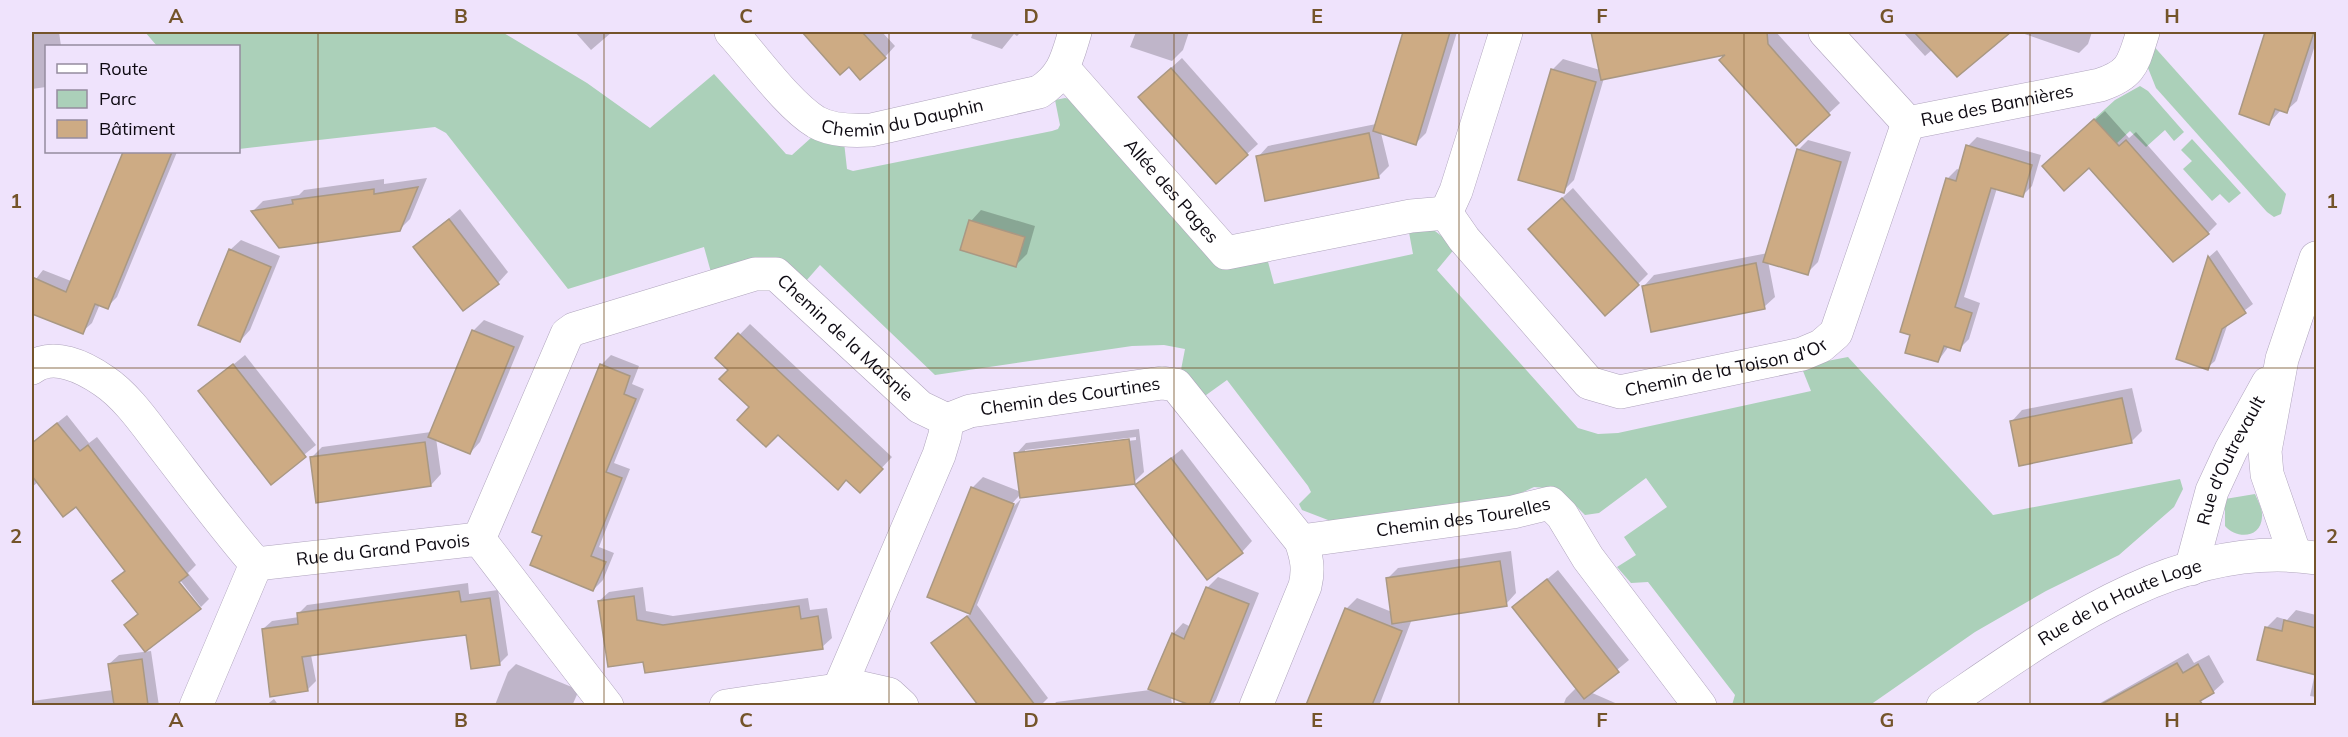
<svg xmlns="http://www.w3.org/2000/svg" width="2348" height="737" font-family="Mulish,sans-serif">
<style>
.green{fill:#abd0b9}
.shadow{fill:#0003;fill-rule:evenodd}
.building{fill:#cdab84;stroke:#a99883;stroke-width:1.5}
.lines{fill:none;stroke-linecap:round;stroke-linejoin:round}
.minor-casing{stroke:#b0a5bd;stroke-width:34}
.minor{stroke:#fff;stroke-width:33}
.grid{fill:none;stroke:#74542a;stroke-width:1.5;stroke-opacity:0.55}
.labels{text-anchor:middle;stroke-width:4.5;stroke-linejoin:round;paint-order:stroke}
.street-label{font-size:18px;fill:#0e0a12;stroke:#efe3fc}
.neatline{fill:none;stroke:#74542a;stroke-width:2}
.grid-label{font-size:20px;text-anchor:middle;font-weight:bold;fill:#74542a}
</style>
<rect width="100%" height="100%" fill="#efe3fc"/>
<g class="green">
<path d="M145 32H502L587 83 650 128 714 74 786 154 792 155 812 137 844 142 847 169 853 171 1052 131 1058 129 1060 125 1055 100 1065 98 1075 100 1152 182 1267 258 1274 284 1413 254 1408 227 1431 228 1456 247 1437 270 1578 428 1598 434 1618 433 1811 391 1801 366 1848 357 1993 515 2180 479 2183 489 2174 507 2119 555 2046 591 1975 632 1870 705H1732L1735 695 1648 582 1631 583 1617 567 1636 555 1624 537 1667 507 1646 478 1599 513 1585 515 1559 489 1534 487 1506 500 1331 527 1328 520 1302 510 1299 504 1311 492 1308 486 1227 380 1202 398 1180 375 1185 349 1164 345 1132 346 935 375 820 265 806 281 712 276 704 247 568 289 446 133 435 127 239 149 238 46H157Z"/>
<path d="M2150 42 2286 194 2281 214 2274 217 2267 212 2156 88 2146 63Z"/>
<path d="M2140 86 2148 91 2184 132 2174 141 2165 130 2146 147 2130 131 2116 144 2094 119 2115 100Z"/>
<path d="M2192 139 2241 193 2229 203 2220 194 2212 201 2183 169 2192 161 2181 150Z"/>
<path d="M2255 494C2258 501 2263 510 2262 517 2261 539 2236 539 2225 526V499Z"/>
</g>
<g class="shadow">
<path d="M32 32H59L61 46H46V87L32 89Z"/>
<path d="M575 32H612L591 50Z"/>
<path d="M803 32H882L895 46 885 57 849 65 840 73Z"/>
<path d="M973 32H1021L1017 36 1014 34 1002 49 971 38Z"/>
<path d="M1136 32H1189L1183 50 1172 61 1130 47Z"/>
<path d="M1404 32H1457L1426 133 1416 143 1381 133 1389 166 1378 177 1258 157 1268 146 1376 124Z"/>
<path d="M1596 32H1723L1726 45 1604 78 1574 180 1563 191 1552 70 1563 59 1600 70 1593 34Z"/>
<path d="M1752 32H1776L1840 103 1796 144 1732 49Z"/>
<path d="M1903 32H2008L1957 75 1933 49 1925 56Z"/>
<path d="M2019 32H2092L2088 44 2079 53Z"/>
<path d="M2268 32H2316V42L2297 101 2286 111 2281 110 2269 123 2241 113Z"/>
<path d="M1182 58 1258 144 1247 154 1151 86Z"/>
<path d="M2105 111 2129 138 2136 132 2217 224 2208 233 2089 165 2053 157Z"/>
<path d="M1977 137 2041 155 2032 186 2022 196 1997 188 1964 297 1980 303 1969 339 1959 349 1949 346 1938 361 1947 179 1957 169 1960 170 1968 146Z"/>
<path d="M1808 140 1851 152 1818 262 1807 273 1768 261 1775 297 1764 307 1644 286 1654 275 1768 253 1798 150Z"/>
<path d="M125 152H177L117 297 107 307 100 304 92 323 82 332 32 313V284L43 270 71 281Z"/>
<path d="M427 178 410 219 399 230 253 211 263 201 299 195 304 190 384 179V184Z"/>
<path d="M1573 188 1648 274 1638 284 1540 218Z"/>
<path d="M460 209 508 272 498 283 415 247Z"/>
<path d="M981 210 1035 226 1027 254 1016 265 971 221Z"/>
<path d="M241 240 280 256 250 330 240 341 230 250Z"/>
<path d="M2217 250 2253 304 2228 323 2215 361 2207 368 2178 358 2209 257Z"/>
<path d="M484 320 524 336 480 442 470 453 436 438 441 474 431 485 311 458 322 447 431 432 473 331Z"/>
<path d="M750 324 892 457 860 491 751 407 730 370 717 358Z"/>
<path d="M245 355 316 445 271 482 200 392Z"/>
<path d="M611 355 639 366 632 384 644 389 614 463 630 469 599 547 614 553 603 580 593 590 544 535 534 531 601 365Z"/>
<path d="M2132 388 2142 431 2131 442 2012 421 2022 410Z"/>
<path d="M67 415 89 443 97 437 196 565 188 573 209 599 201 607 176 575 173 577 199 609 126 625 139 613 126 570 76 505 38 482 32 487V443Z"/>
<path d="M1139 429 1144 472 1134 482 1019 496 1008 508 1010 510 1021 499 977 605 1048 698 1040 706H980L933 644 971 613 929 596 972 488 983 477 1021 492 1016 454 1026 443ZM1136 437V440L1025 453V450Z"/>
<path d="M1182 449 1252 541 1242 552 1137 485Z"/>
<path d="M1511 551 1516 593 1506 604 1412 619 1379 706H1307L1346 609 1357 598 1392 612 1387 579 1398 568Z"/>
<path d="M1558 570 1629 660 1590 692 1622 706H1563L1566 698 1577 687 1514 607Z"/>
<path d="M1218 577 1259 593 1216 700 1211 706H1194L1171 696 1172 706H1053L1056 702 1150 690 1173 634 1183 623 1191 627 1207 588Z"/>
<path d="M468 583 469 594 498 590 508 655 500 663 472 668 467 633 311 655 316 681 307 690 263 629 272 621 299 617 298 614 307 605Z"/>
<path d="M643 587 646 611 673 616 808 598 810 610 827 608 832 638 822 647 645 660 599 601 609 592Z"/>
<path d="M2296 610 2316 615V697L2310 696 2315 673 2266 628 2277 617 2287 620Z"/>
<path d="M151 651 159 706H32V701L113 690 109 664 119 655Z"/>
<path d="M2188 653 2194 663 2209 655 2224 682 2213 692 2189 706H2095Z"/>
<path d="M516 664 579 690 572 706 495 705 508 672Z"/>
<path d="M274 699 279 706H265Z"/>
</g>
<g class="building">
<path d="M802 32H862L886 58 860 80 849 67 840 75Z"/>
<path d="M1403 32H1450L1416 145 1373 131Z"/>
<path d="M1591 32H1767L1768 44 1830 115 1796 146 1719 60 1725 55 1601 80Z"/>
<path d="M1914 32H2011L1957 77Z"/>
<path d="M2265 32H2314L2287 113 2275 109 2269 125 2239 114Z"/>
<path d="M1171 68 1248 155 1216 184 1138 97Z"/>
<path d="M1551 69 1596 82 1564 193 1518 180Z"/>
<path d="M2094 119 2119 146 2126 140 2209 234 2173 262 2089 168 2064 191 2042 166Z"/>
<path d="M1369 133 1379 178 1265 201 1256 156Z"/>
<path d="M1966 145 2032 165 2023 197 1991 188 1955 307 1972 313 1960 351 1944 346 1938 362 1905 353 1910 335 1900 332 1946 178 1956 181Z"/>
<path d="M1797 149 1841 162 1808 275 1763 262Z"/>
<path d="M123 152H172L108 309 95 304 83 334 32 314V277L66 292Z"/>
<path d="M418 187 400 231 309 244 279 248 251 211 293 204 292 200 374 189V194Z"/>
<path d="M1562 198 1639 285 1605 316 1528 229Z"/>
<path d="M449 219 499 284 463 311 413 247Z"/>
<path d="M969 220 1025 237 1016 267 960 250Z"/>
<path d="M229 249 271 267 240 342 198 325Z"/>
<path d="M2208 256 2246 313 2222 329 2208 370 2176 359Z"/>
<path d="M1756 263 1765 309 1651 332 1642 286Z"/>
<path d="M472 330 514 347 470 454 428 437Z"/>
<path d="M738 333 883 469 860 493 846 480 838 490 778 435 766 447 737 420 749 407 719 379 728 370 715 358Z"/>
<path d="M233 364 306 457 271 485 198 391Z"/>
<path d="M600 364 630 376 624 394 636 399 606 472 622 478 591 556 606 562 593 591 530 565 542 536 532 532Z"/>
<path d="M2122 398 2132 443 2019 466 2010 421Z"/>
<path d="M57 423 80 451 88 445 162 542 188 575 179 582 201 609 145 652 124 625 138 614 112 581 125 571 76 507 63 517 32 476V443Z"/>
<path d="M1129 439 1135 484 1020 498 1014 453Z"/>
<path d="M425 442 431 486 316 503 310 457Z"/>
<path d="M1171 458 1243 553 1207 580 1135 485Z"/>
<path d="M971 487 1014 504 970 614 927 597Z"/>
<path d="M1500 561 1507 606 1392 624 1386 578Z"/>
<path d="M1547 579 1619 672 1584 699 1512 607Z"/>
<path d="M1206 587 1249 604 1209 705H1190L1148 689 1172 633 1184 639Z"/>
<path d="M459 591 461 602 490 598 500 665 471 669 466 635 425 640 302 657 308 691 270 697 262 629 298 624 297 613Z"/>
<path d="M634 596 637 620 663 625 799 606 801 619 818 616 823 649 645 673 643 662 608 667 598 601Z"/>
<path d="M1345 608 1402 631 1372 705H1306Z"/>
<path d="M967 616 1003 663 1035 705H978L931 643Z"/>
<path d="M2284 620 2316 628V675L2257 660 2265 627 2282 631Z"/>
<path d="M142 659 148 705H114L108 664Z"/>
<path d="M2177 663 2183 673 2198 664 2214 693 2200 701 2203 705H2100Z"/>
</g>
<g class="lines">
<defs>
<g id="minor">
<path id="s1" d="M731 32C754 57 788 105 816 122 832 131 853 131 871 130L1039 92C1064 76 1067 58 1075 32"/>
<path id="s2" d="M1506 32 1456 191 1446 213 1464 239 1589 383 1620 392 1802 354 1821 346 1836 333 1908 123"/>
<path id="s3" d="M1825 32 1908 123 2100 85C2133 74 2133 63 2143 32"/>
<path id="s4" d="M1063 68 1226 253 1411 216 1446 213"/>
<path id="s5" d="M32 368C53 352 84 367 104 381 128 397 147 426 165 449 195 488 224 527 256 564L479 539 607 706"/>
<path id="s6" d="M947 420 970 411 1162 383 1176 385 1301 541C1307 558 1309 569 1305 586L1256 706"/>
<path id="s7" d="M479 539 567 334 574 329 755 274H776L920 407 947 420 945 435 939 455 839 689"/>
<path id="s8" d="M1301 541 1513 512 1550 503 1562 515 1588 558 1700 706"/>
<path d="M2295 555 2267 474 2265 451 2282 359 2316 258"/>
<path id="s9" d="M2191 569 2212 491 2231 450 2268 383"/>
<path d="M196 706 256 564"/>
<path d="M726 706 858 687 889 694 902 706"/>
<path id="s10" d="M1943 706C2052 632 2178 537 2316 558"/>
</g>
</defs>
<use href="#minor" class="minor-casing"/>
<use href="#minor" class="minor"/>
</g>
<path class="grid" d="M318 32V706M604 32V706M889 32V706M1174 32V706M1459 32V706M1744 32V706M2030 32V706M32 368H2316"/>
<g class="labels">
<g class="street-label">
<text dy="6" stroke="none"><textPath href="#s3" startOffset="214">Rue des Bannières</textPath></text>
<text dy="6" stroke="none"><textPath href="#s1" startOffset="213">Chemin du Dauphin</textPath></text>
<text dy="6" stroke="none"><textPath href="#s4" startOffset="164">Allée des Pages</textPath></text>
<text dy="6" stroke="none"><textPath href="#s7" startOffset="536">Chemin de la Maisnie</textPath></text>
<text dy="6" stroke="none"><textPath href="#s2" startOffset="554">Chemin de la Toison d'Or</textPath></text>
<text dy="6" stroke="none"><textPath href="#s6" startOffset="126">Chemin des Courtines</textPath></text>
<text dy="6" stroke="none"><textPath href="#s9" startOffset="116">Rue d'Outrevault</textPath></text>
<text dy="6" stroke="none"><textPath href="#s8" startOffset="164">Chemin des Tourelles</textPath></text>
<text dy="6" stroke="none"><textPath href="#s5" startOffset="444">Rue du Grand Pavois</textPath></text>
<text dy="6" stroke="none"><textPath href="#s10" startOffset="206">Rue de la Haute Loge</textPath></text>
</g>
</g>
<rect width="2348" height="737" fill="none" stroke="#efe3fc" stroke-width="66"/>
<rect x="45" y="45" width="195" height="108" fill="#efe3fc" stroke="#958c9e" stroke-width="1.5"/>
<rect x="57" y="64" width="30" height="9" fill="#ffffff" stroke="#958c9e" stroke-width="1.5"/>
<text x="99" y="75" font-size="18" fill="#0e0a12">Route</text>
<rect x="57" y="90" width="30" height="18" fill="#abd0b9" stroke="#958c9e" stroke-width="1.5"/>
<text x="99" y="105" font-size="18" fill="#0e0a12">Parc</text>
<rect x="57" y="120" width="30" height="18" fill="#cdab84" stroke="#958c9e" stroke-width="1.5"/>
<text x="99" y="135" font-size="18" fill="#0e0a12">Bâtiment</text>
<rect x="33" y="33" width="2282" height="671" class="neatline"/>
<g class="grid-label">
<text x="176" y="23">A</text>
<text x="461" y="23">B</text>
<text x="746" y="23">C</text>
<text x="1031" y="23">D</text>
<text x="1317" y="23">E</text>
<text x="1602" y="23">F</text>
<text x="1887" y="23">G</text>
<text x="2172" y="23">H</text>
<text x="16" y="208">1</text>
<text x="2332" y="208">1</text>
<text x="16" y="543">2</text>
<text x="2332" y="543">2</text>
<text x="176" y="727">A</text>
<text x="461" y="727">B</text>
<text x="746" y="727">C</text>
<text x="1031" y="727">D</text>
<text x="1317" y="727">E</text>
<text x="1602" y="727">F</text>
<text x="1887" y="727">G</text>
<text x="2172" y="727">H</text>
</g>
</svg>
